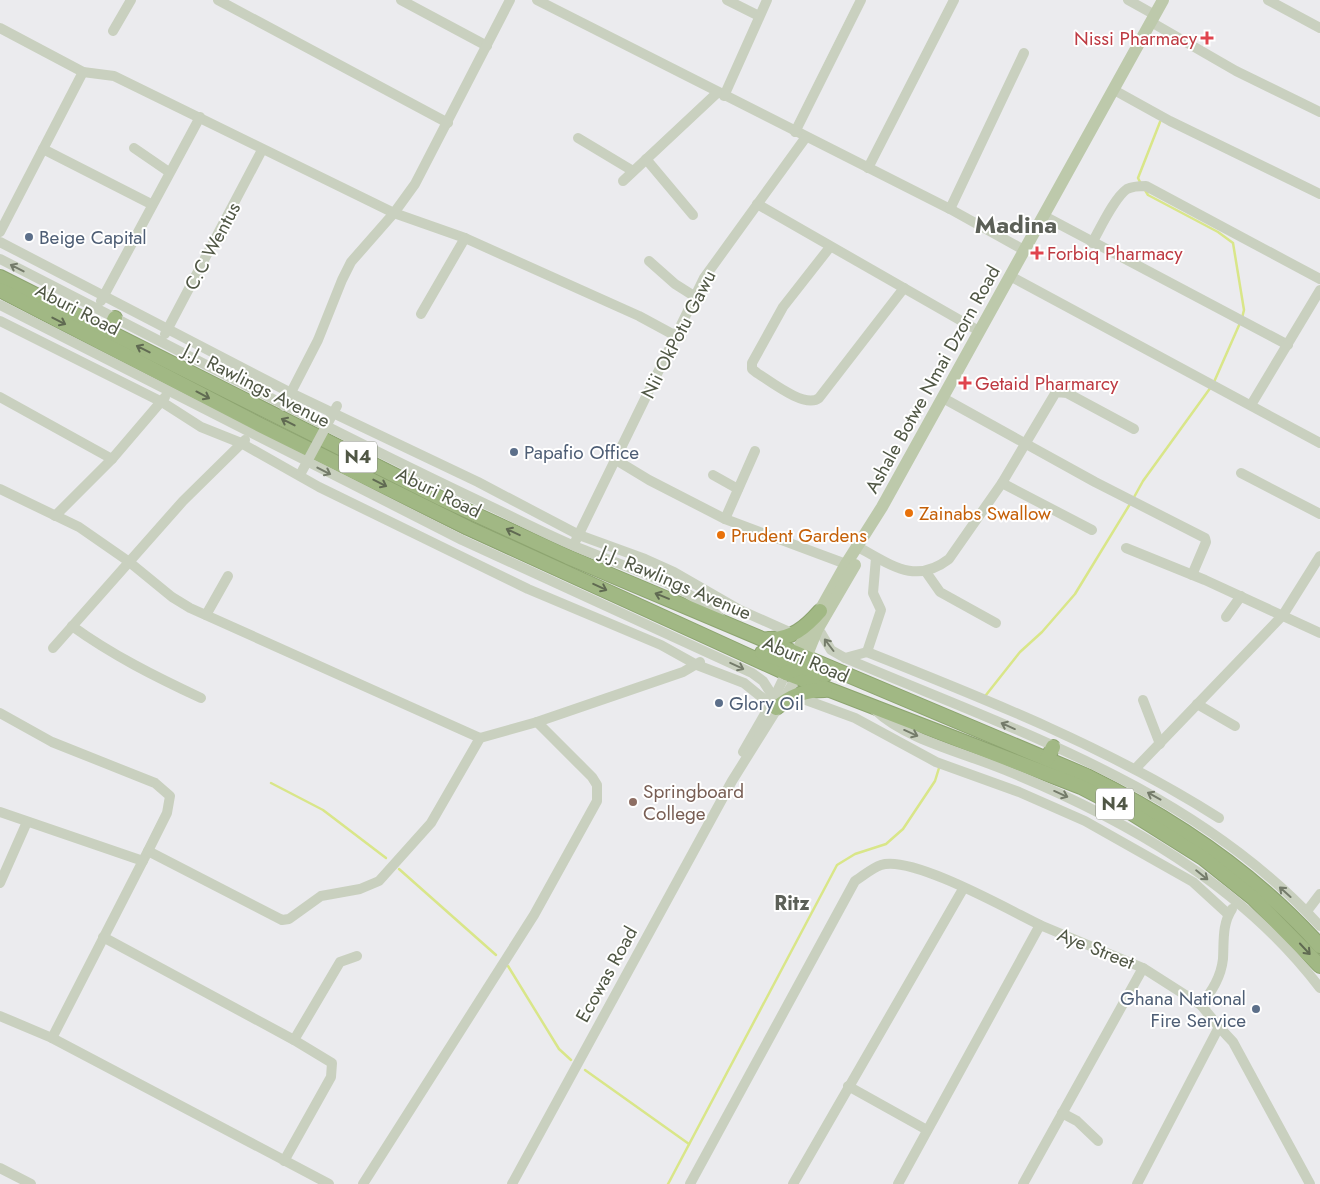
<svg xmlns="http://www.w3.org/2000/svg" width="1320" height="1184" font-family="Jost,sans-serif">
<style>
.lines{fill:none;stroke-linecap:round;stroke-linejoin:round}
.stream{stroke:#d9e689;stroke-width:2.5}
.highway-casing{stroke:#8da470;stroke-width:16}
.minor{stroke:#c9d0bf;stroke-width:10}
.major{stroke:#bdc9ab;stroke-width:12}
.highway{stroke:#a1b884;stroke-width:14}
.minor-bridge{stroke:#c9d0bf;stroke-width:10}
.oneway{stroke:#747b6a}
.oneway2{stroke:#606a52}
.health-dot{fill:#e0444e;stroke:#fff;stroke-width:2}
.service-dot{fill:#5c6f8a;stroke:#fff;stroke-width:2}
.food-dot{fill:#e8710a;stroke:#fff;stroke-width:2}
.education-dot{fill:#8d6e63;stroke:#fff;stroke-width:2}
.labels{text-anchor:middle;stroke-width:4;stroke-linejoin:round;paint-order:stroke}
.shield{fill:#fff;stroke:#84897d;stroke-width:1}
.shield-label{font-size:18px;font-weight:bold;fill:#505745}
.health-label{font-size:19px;fill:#be3a42;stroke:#fff;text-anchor:start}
.service-label{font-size:19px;fill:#4e5e75;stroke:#fff;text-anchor:start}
.street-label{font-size:19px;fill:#505745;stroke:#fff}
.food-label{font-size:19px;fill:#c56008;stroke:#fff;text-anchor:start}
.education-label{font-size:19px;fill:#785e54;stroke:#fff;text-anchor:start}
.neighbourhood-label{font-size:20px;font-weight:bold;fill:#5c6058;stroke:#fff}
.district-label{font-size:24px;font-weight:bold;fill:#5c6058;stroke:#fff}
</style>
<rect width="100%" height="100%" fill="#ebebee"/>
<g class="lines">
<g class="stream">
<path d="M1141 184 1138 178 1160 122"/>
<path d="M1145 190 1148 195 1218 232 1233 243 1244 310 1242 318"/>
<path d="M1214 382 1240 323"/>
<path d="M1133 499 1143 481 1211 387"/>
<path d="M986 695 1020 652 1042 632 1075 594 1130 504"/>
<path d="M271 783 323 810 386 858"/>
<path d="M399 869 496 955"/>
<path d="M508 966 559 1049 571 1060"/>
<path d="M585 1070 689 1144"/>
<path d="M668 1184 837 865 855 854 886 844 903 829 935 781 939 768"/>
</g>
<defs>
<g id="highway">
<path d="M0 277 442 499 568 557 1087 776C1174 819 1255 873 1320 946"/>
<path d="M0 290 260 425 468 528 786 673 1081 787 1133 814 1203 858 1253 898 1320 966"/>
<path d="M109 331 115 318"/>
<path d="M768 639C791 640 806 627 820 611"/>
<path d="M762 653 790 663 803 659"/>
<path d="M786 673 802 667 825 675"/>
<path d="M776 708C791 696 805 690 825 690"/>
<path d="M1047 759 1053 747"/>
</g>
</defs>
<use href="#highway" class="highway-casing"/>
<g class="minor">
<path d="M218 0 448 123"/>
<path d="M401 0 487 46"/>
<path d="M537 0 950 209 1024 250"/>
<path d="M727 0 759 16"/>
<path d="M1128 0 1155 15"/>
<path d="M1268 0 1320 28"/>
<path d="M1151 22 1236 71 1320 112"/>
<path d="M0 28 83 72 114 76 394 213 465 238 639 316 676 336"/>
<path d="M113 31 131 0"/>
<path d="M1114 90 1170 121 1320 194"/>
<path d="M724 96 767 0"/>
<path d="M795 132 861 0"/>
<path d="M578 138 633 171"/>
<path d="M134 148 169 172"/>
<path d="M43 149 151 204"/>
<path d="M646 159 693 215"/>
<path d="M868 168 954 0"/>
<path d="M623 181 717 93"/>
<path d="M757 204 979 331"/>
<path d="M950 209 1024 53"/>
<path d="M1044 216 1288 345"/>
<path d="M0 232 83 72"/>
<path d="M0 242 291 393 478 482 579 535 645 559 674 572 740 610 794 634"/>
<path d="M1092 243C1100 229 1114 198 1127 189 1133 186 1140 186 1146 186L1320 279"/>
<path d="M830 247 783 307 752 363V369L757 373C770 381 805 409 819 398L904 288"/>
<path d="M0 259C165 343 328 430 496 509 525 523 554 538 584 550 627 568 689 585 721 619"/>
<path d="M649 261 675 284 694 296"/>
<path d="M1010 276 1320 443"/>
<path d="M101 301 200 117"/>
<path d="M0 305 462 540 752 673 763 681 774 698"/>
<path d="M421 314 465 238"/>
<path d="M0 321 162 402 201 427 241 443 319 487 528 589 661 645 697 665 744 683 770 704"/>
<path d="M165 334 262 150"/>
<path d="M0 397 112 459"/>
<path d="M943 398 1095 482 1205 538 1206 542 1192 575"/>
<path d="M1251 405 1320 290"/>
<path d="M284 406 318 340 342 280 351 262 394 213 415 184 510 0"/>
<path d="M616 460 649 480 725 519 846 564"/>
<path d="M1241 473 1320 514"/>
<path d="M713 475 738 489"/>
<path d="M1002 483 1092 530"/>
<path d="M0 489 79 527 128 561 172 597 190 608 480 738 537 722 683 672 700 662"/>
<path d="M55 516 112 459 165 397"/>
<path d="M725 519 755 451"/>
<path d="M576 540 704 278 806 137"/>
<path d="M856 546C889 563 914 586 949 559L1002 483 1056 392 1067 393 1134 429"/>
<path d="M1126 548 1205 580 1320 633"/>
<path d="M926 572 940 592 996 623"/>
<path d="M206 615 228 576"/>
<path d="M1226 617 1241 596"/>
<path d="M72 626C112 655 156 677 201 698"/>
<path d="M817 630 821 633 831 650 845 658C1013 730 1193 787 1320 926"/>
<path d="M53 648 183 501 245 440"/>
<path d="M867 652 881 610 873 593 876 558"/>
<path d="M845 658 867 652C988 700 1109 748 1219 818"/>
<path d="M795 696 855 718 936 762 1019 792 1085 821 1193 882 1228 914"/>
<path d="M1143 700 1160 744"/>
<path d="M1197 704 1235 726"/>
<path d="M875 710C906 740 965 753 1005 770 1123 818 1241 884 1320 988"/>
<path d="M0 713 52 742 155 783 170 796 167 813 148 851 52 1038"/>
<path d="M743 752 774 698 786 673"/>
<path d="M1135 769 1283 615 1320 556"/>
<path d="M0 812 143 861"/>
<path d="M148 851 282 920 289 919 321 896 360 889 379 881 431 823 480 738"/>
<path d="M0 883 27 822"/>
<path d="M1307 911 1320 894"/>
<path d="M103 937 294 1040 332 1063 331 1077 284 1161"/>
<path d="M1201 1005C1212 991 1221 977 1223 959 1224 941 1222 924 1232 909"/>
<path d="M0 1016 52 1038 329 1184"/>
<path d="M1219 1027 1233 1042 1310 1184"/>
<path d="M294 1040 340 962 357 956"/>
<path d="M848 1086 927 1130"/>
<path d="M1062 1113 1077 1121 1098 1141"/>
<path d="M0 1168 31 1184"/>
<path d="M363 1184 534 915 597 801V785L592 777 537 722"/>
<path d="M512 1184 732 781 797 677"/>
<path d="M690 1184 855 881C863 876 872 868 881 865 912 855 1009 910 1040 925"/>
<path d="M793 1184 963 889"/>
<path d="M898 1184 1040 925 1143 968 1201 1005 1219 1027 1137 1184"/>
<path d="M1023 1184 1143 968"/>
</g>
<g class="major">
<path d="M791 662 846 564 882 507 1163 0"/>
<path d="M802 667 817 630 855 565"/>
</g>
<use href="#highway" class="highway"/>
<path class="minor-bridge" d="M301 473 337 406"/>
</g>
<defs><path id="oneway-shaft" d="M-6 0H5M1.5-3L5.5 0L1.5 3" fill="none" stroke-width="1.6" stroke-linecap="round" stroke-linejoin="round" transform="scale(1.25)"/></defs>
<g class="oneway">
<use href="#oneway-shaft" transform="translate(17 268) rotate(-153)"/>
<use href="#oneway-shaft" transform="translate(324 471) rotate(27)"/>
<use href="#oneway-shaft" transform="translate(829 645) rotate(-127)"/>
<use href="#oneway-shaft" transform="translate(737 666) rotate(25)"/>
<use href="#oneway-shaft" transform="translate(1008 726) rotate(-156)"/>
<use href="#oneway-shaft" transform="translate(911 733) rotate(24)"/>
<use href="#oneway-shaft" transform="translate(1061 794) rotate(24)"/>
<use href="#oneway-shaft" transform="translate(1154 796) rotate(-151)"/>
<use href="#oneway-shaft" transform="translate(1202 875) rotate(39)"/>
<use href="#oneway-shaft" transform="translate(1285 892) rotate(-138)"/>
</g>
<g class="oneway2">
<use href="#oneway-shaft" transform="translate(59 321) rotate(27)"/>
<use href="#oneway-shaft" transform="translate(143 349) rotate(-153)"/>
<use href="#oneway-shaft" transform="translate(203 395) rotate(28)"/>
<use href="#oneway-shaft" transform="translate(288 422) rotate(-153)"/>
<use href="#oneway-shaft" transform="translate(380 483) rotate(27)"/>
<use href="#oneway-shaft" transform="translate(513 532) rotate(-155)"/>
<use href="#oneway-shaft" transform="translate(600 587) rotate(25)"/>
<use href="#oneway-shaft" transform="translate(662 596) rotate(-158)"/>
<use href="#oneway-shaft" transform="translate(1305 949) rotate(47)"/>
</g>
<g class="health-dot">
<path d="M1204.5 30.5h5v5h5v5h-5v5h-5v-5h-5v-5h5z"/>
<path d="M1034.5 245.5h5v5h5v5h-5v5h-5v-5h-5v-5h5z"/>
<path d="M962.5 375.5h5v5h5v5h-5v5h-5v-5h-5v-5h5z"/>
</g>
<g class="service-dot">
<circle cx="29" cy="237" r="5"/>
<circle cx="514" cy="452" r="5"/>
<circle cx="719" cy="703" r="5"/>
<circle cx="1256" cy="1009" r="5"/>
</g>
<g class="food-dot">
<circle cx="909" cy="513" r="5"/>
<circle cx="721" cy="535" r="5"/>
</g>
<circle class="education-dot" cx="633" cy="802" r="5"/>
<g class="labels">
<g class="shield">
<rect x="339" y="441.5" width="38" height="31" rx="4"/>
<rect x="1096" y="788.5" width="38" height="31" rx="4"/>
</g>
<g class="shield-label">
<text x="358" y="463">N4</text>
<text x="1115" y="810">N4</text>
</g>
<g class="health-label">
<text x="1197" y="45" text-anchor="end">Nissi Pharmacy</text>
<text x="1047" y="260">Forbiq Pharmacy</text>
<text x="975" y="390">Getaid Pharmarcy</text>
</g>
<g class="service-label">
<text x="39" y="244">Beige Capital</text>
<text x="524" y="459">Papafio Office</text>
<text x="729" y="710">Glory Oil</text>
<text x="1246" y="1005" text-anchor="end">Ghana National<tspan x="1246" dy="22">Fire Service</tspan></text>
</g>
<g class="street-label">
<text transform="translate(212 246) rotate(-62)" y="7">C.C Wentus</text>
<text transform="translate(78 309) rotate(27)" y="7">Aburi Road</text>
<text transform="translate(678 334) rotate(-63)" y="7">Nii OkPotu Gawu</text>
<text transform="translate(932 379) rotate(-61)" y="7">Ashale Botwe Nmai Dzorn Road</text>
<text transform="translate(257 385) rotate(27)" y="7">J.J. Rawlings Avenue</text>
<text transform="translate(439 492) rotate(26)" y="7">Aburi Road</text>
<text transform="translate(676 582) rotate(23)" y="7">J.J. Rawlings Avenue</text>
<text transform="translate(806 659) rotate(23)" y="7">Aburi Road</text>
<text transform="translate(1096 948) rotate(22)" y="7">Aye Street</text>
<text transform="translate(606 974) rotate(-61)" y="7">Ecowas Road</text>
</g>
<g class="food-label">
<text x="919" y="520">Zainabs Swallow</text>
<text x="731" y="542">Prudent Gardens</text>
</g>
<g class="education-label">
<text x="643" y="798">Springboard<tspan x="643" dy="22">College</tspan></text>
</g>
<g class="neighbourhood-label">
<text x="792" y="910">Ritz</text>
</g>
<g class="district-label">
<text x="1016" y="233">Madina</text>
</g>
</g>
</svg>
